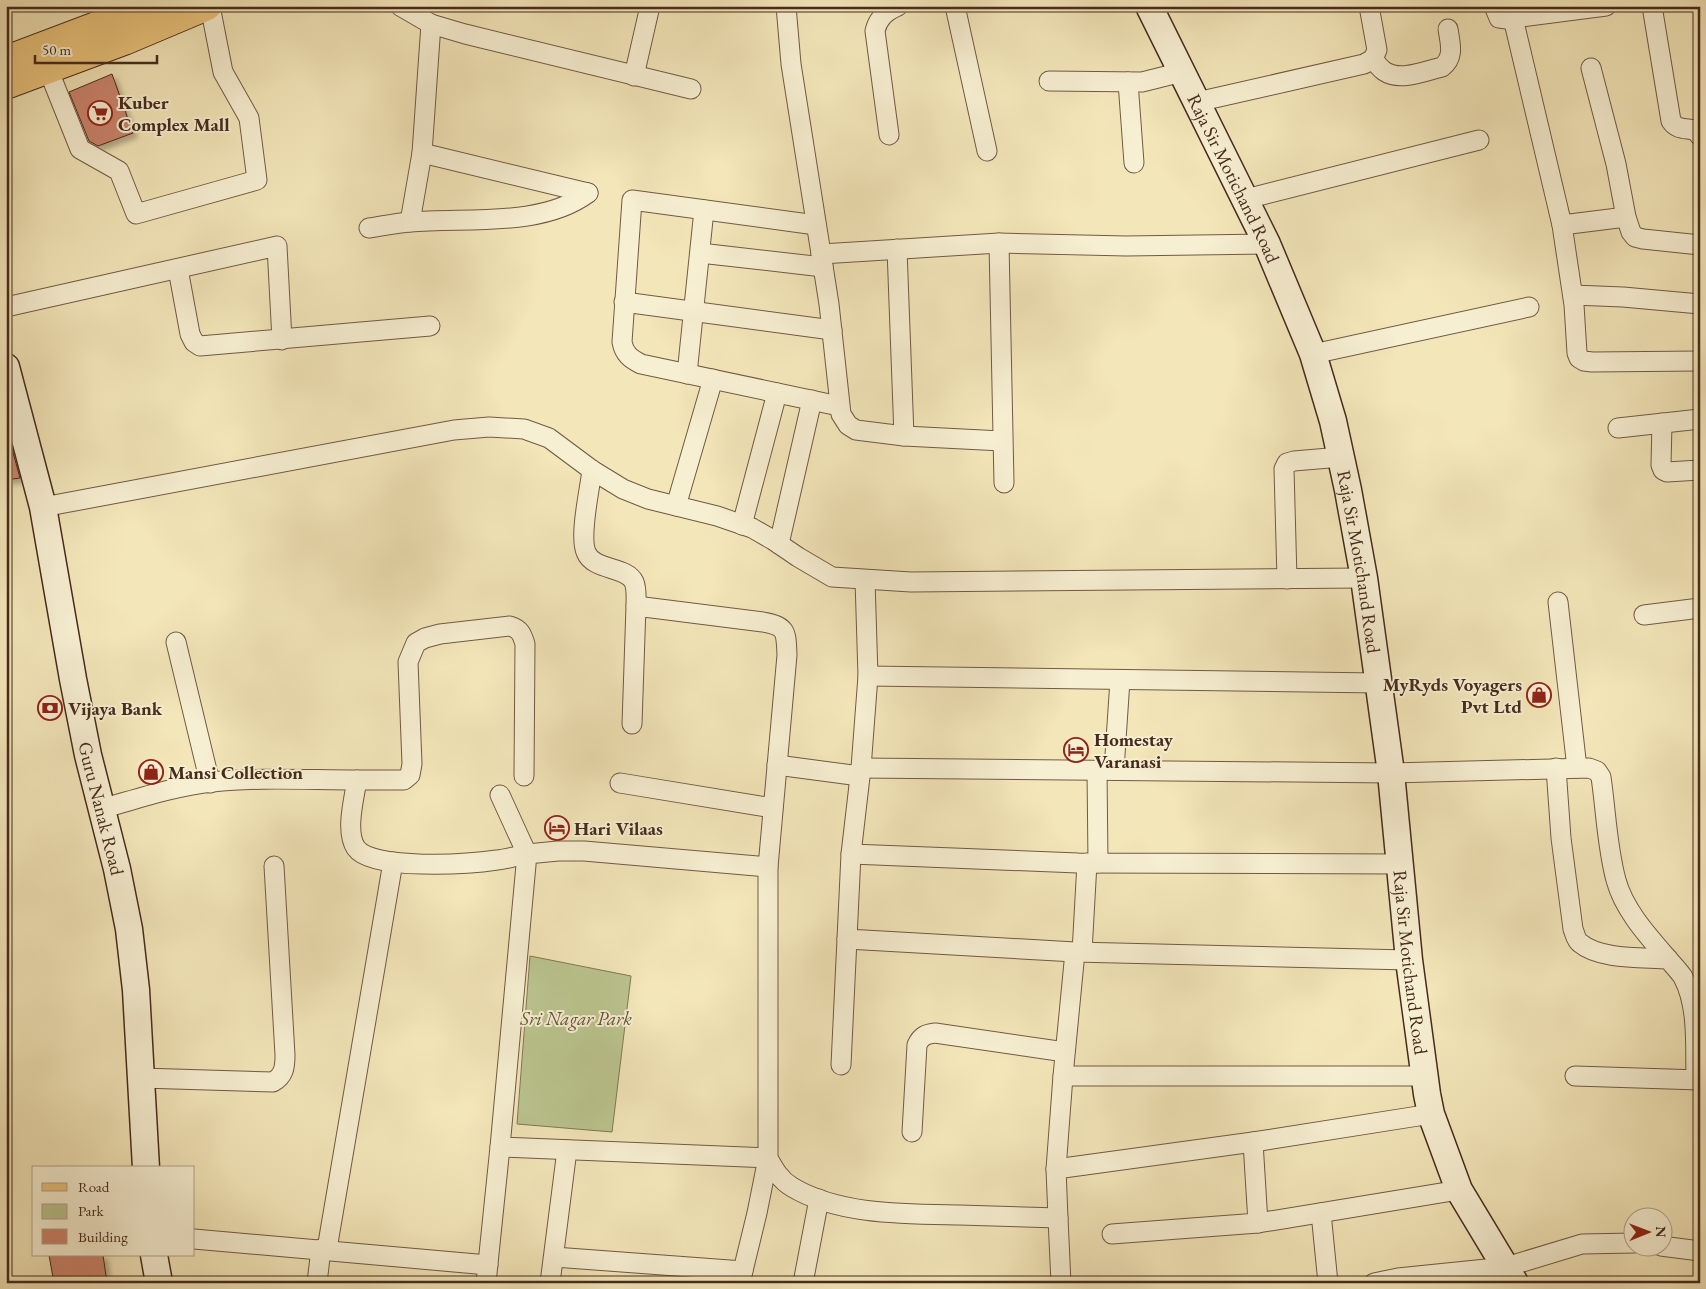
<svg xmlns="http://www.w3.org/2000/svg" width="1706" height="1289" font-family="'EB Garamond',serif">
<style>
.green{fill:#bbc58f;stroke:#807856}
.building{fill:#cb846c;stroke:#462b1d;filter:url(#shadow)}
.lines{fill:none;stroke-linecap:round;stroke-linejoin:round}
.street-casing{stroke:#715a44;stroke-width:21}
.secondary-casing{stroke:#462b1d;stroke-width:29}
.primary-casing{stroke:#462b1d;stroke-width:30}
.street{stroke:#f7efd2;stroke-width:19}
.secondary{stroke:#f7efd2;stroke-width:26}
.primary{stroke:#eac37c;stroke-width:28}
.labels{text-anchor:middle;stroke-width:4;stroke-linejoin:round;paint-order:stroke}
.poi-label{font-size:19px;font-weight:bold;fill:#462b1d;stroke:#f7efd2;text-anchor:start}
.street-label{font-size:19px;fill:#462b1d;stroke:#f7efd2}
.park-label{font-size:19px;font-style:italic;fill:#63523a;stroke:#f7efd2}
</style>
<defs>
<filter id="shadow"><feDropShadow dx="4.5" dy="4.5" stdDeviation="2.5" flood-color="#0004"/></filter>
</defs>
<rect width="100%" height="100%" fill="#f3e6b9"/>
<filter id="stains"><feTurbulence type="fractalNoise" baseFrequency=".004" numOctaves="4"/><feColorMatrix values="0 0 0 0 .2 0 0 0 0 .09 0 0 0 0 .02 0 0 0 .5 -.17"/></filter>
<radialGradient id="worn" r=".72"><stop offset=".6" stop-color="#630" stop-opacity="0"/><stop offset="1" stop-color="#630" stop-opacity=".3"/></radialGradient>
<path class="green" d="M530 956 631 976 612 1132 517 1124Z"/>
<g class="building">
<path d="M112 74 133 133 98 146 89 141 69 92Z"/>
<path d="M6 427 20 478 6 480Z"/>
<path d="M49 1255H103L107 1283H54Z"/>
</g>
<g class="lines">
<defs>
<g id="street">
<path d="M400 6 431 24 465 34 691 89"/>
<path d="M786 6 791 64 829 304 841 414 848 425 856 430 904 436 1002 441"/>
<path d="M955 6 987 151"/>
<path d="M1494 6 1499 18 1507 19 1606 6"/>
<path d="M1652 6 1671 121C1677 130 1685 128 1695 130L1700 136"/>
<path d="M1513 18 1562 225 1574 305 1577 353 1579 358 1584 361 1592 362 1700 361"/>
<path d="M1373 59C1376 63 1380 68 1384 71 1400 82 1425 71 1442 67 1455 57 1450 43 1448 29"/>
<path d="M1591 68 1616 164 1626 217 1631 232 1635 237 1643 239 1700 245"/>
<path d="M48 69 80 149 119 171 136 214 257 180 249 118 223 72 210 6"/>
<path d="M634 76 650 6"/>
<path d="M1049 81 1142 82 1182 72"/>
<path d="M1128 82 1134 163"/>
<path d="M1197 102 1364 64 1373 59 1377 50 1369 6"/>
<path d="M889 135 875 31C878 18 886 11 898 6"/>
<path d="M422 153 588 193"/>
<path d="M1246 199 1479 140"/>
<path d="M410 222 422 153 431 24"/>
<path d="M816 225 632 200 622 342C624 354 631 359 641 364L839 406"/>
<path d="M1562 225 1626 217"/>
<path d="M369 228C383 226 396 223 410 222 466 217 541 228 588 193"/>
<path d="M999 243 1004 483"/>
<path d="M897 249 904 436"/>
<path d="M700 253 823 267"/>
<path d="M821 254 999 243 1126 246 1267 244"/>
<path d="M178 269 190 334 194 342 200 346 430 326"/>
<path d="M1573 295 1623 297 1700 304"/>
<path d="M624 302 832 330"/>
<path d="M6 307 277 246 282 340"/>
<path d="M1313 354 1529 307"/>
<path d="M687 374 704 210"/>
<path d="M1662 423 1661 465 1663 470 1667 472 1700 470"/>
<path d="M1618 428 1700 419"/>
<path d="M592 470C590 489 579 535 586 552 593 571 627 566 634 582 637 589 636 598 636 606"/>
<path d="M676 506 713 379"/>
<path d="M43 507 454 430 489 427 524 429 549 438 592 470 623 489 648 499 717 516 752 528 773 540 798 557 832 577 911 582 1364 578"/>
<path d="M742 525 777 393"/>
<path d="M779 544 812 400"/>
<path d="M1287 579 1284 469 1287 463 1294 461 1341 457"/>
<path d="M865 580 868 676 861 768 851 854 847 939 1075 952 1409 960"/>
<path d="M1558 602 1577 768"/>
<path d="M1644 615 1700 608"/>
<path d="M176 642 210 783"/>
<path d="M868 676 1378 683"/>
<path d="M632 724 636 606 763 622C787 626 786 632 787 655L768 867V1158C774 1169 780 1180 792 1187 838 1215 906 1214 959 1215 992 1216 1025 1217 1058 1218L1056 1169 1063 1076 1075 952"/>
<path d="M777 765 860 776"/>
<path d="M861 768 1391 773 1589 768 1597 771 1601 777C1606 811 1607 847 1616 880 1624 910 1648 936 1668 959"/>
<path d="M1556 768 1561 838 1573 929C1575 934 1576 940 1580 943 1600 960 1643 957 1668 959 1673 965 1679 971 1683 977 1699 1007 1695 1048 1696 1080"/>
<path d="M1097 770 1098 863"/>
<path d="M1114 770 1120 680"/>
<path d="M357 780H404L410 775 412 764 408 662 416 643 425 638 440 634 510 626C520 629 522 634 525 644L524 776"/>
<path d="M620 783 773 808"/>
<path d="M101 809C137 799 175 786 212 782 260 777 309 780 357 780 354 799 345 832 356 848 372 871 470 864 497 860 507 859 517 856 527 854L500 795"/>
<path d="M851 854 1078 863 1399 864"/>
<path d="M1082 952 1087 863"/>
<path d="M841 1065 847 939"/>
<path d="M1063 1076H1425"/>
<path d="M1575 1076 1700 1080"/>
<path d="M141 1078 273 1082C284 1076 285 1067 285 1055L274 866"/>
<path d="M912 1132 917 1045C921 1036 926 1034 935 1033L1065 1052"/>
<path d="M1056 1169 1253 1142 1431 1114"/>
<path d="M1321 1213 1328 1283"/>
<path d="M1058 1218 1061 1283"/>
<path d="M1258 1223 1459 1190"/>
<path d="M1112 1234 1258 1223 1253 1142"/>
<path d="M194 1239 488 1265"/>
<path d="M1661 1246 1700 1251"/>
<path d="M327 1249 393 862"/>
<path d="M554 1257 743 1271"/>
<path d="M317 1283 321 1249"/>
<path d="M486 1283 500 1147"/>
<path d="M550 1283 567 1150"/>
<path d="M740 1283 757 1213 768 1158 500 1147 527 854 558 851H584L768 867"/>
<path d="M803 1283 819 1199"/>
<path d="M1374 1283 1398 1278 1506 1267 1582 1244 1634 1243"/>
</g>
<g id="secondary">
<path id="s1" d="M1149 6 1267 244 1313 354 1333 421 1348 490 1364 578 1391 773 1409 960 1427 1094 1431 1114 1459 1190 1515 1283"/>
<path id="s2" d="M6 367 43 507 73 679 88 755 117 869 129 929 136 990 146 1168"/>
<path d="M154 1255 159 1283"/>
</g>
<g id="primary">
<path d="M6 60 149 6"/>
<path d="M6 85 124 41 207 6"/>
</g>
</defs>
<use href="#street" class="street-casing"/>
<use href="#secondary" class="secondary-casing"/>
<use href="#primary" class="primary-casing"/>
<use href="#street" class="street"/>
<use href="#secondary" class="secondary"/>
<use href="#primary" class="primary"/>
</g>
<defs>
<symbol id="supermarket-ring" viewBox="-11 -11 22 22"><circle r="9.5" fill="#f7efd2" stroke="#8f2418" stroke-width="1.5"/><path d="M-6-5.5h2.5l.6 2H6L4.5 2H-2.5L-4.4-4H-6ZM-1.5 3.2a1.3 1.3 0 1 0 .1 0ZM3 3.2a1.3 1.3 0 1 0 .1 0Z" fill="#8f2418"/></symbol>
<symbol id="shop-ring" viewBox="-11 -11 22 22"><circle r="9.5" fill="#f7efd2" stroke="#8f2418" stroke-width="1.5"/><path d="M-5-2.5h2.3a2.7 3.5 0 0 1 5.4 0H5L5.5 6h-11ZM-1.5-2.5h3a1.5 2.3 0 0 0-3 0Z" fill="#8f2418"/></symbol>
<symbol id="bank-ring" viewBox="-11 -11 22 22"><circle r="9.5" fill="#f7efd2" stroke="#8f2418" stroke-width="1.5"/><path d="M-6-4H6V4H-6ZM0-2.3a2.3 2.3 0 1 0 0 4.6a2.3 2.3 0 1 0 0-4.6Z" fill="#8f2418"/></symbol>
<symbol id="hotel-ring" viewBox="-11 -11 22 22"><circle r="9.5" fill="#f7efd2" stroke="#8f2418" stroke-width="1.5"/><path d="M-6-4.5h1.5V1H6V5H4.5V3h-9V5H-6ZM-4 0a1.8 1.8 0 1 1 3.6 0ZM.5 0V-2.5h3Q6-2.5 6 0Z" fill="#8f2418"/></symbol>
</defs>
<g fill-rule="evenodd">
<use href="#supermarket-ring" x="86" y="99" width="28" height="28"/>
<use href="#shop-ring" x="1525" y="681" width="28" height="28"/>
<use href="#bank-ring" x="36" y="694" width="28" height="28"/>
<use href="#hotel-ring" x="1062" y="736" width="28" height="28"/>
<use href="#shop-ring" x="137" y="758" width="28" height="28"/>
<use href="#hotel-ring" x="543" y="814" width="28" height="28"/>
</g>
<g class="labels">
<g class="poi-label">
<text x="118" y="109">Kuber<tspan x="118" dy="22">Complex Mall</tspan></text>
<text x="1522" y="691" text-anchor="end">MyRyds Voyagers<tspan x="1522" dy="22">Pvt Ltd</tspan></text>
<text x="68" y="715">Vijaya Bank</text>
<text x="1094" y="746">Homestay<tspan x="1094" dy="22">Varanasi</tspan></text>
<text x="168" y="779">Mansi Collection</text>
<text x="574" y="835">Hari Vilaas</text>
</g>
<g class="street-label">
<text dy="7" stroke="none"><textPath href="#s1" startOffset="192">Raja Sir Motichand Road</textPath></text>
<text dy="7" stroke="none"><textPath href="#s1" startOffset="598">Raja Sir Motichand Road</textPath></text>
<text dy="7" stroke="none"><textPath href="#s2" startOffset="452">Guru Nanak Road</textPath></text>
<text dy="7" stroke="none"><textPath href="#s1" startOffset="1002">Raja Sir Motichand Road</textPath></text>
</g>
<g class="park-label">
<text x="576" y="1025">Sri Nagar Park</text>
</g>
</g>
<rect width="1706" height="1289" fill="none" stroke="#f3e6b9" stroke-width="25"/>
<rect x="8" y="8" width="1691" height="1274" fill="none" stroke="#462b1d" stroke-width="2.5"/>
<rect x="12" y="12" width="1681" height="1264" fill="none" stroke="#462b1d"/>
<rect x="32" y="1166" width="162" height="90" fill="#f7efd2" stroke="#b0a18a"/>
<rect x="42" y="1183" width="25" height="8" fill="#eac37c" stroke="#b0a18a"/>
<text x="78" y="1192" font-size="15" fill="#462b1d">Road</text>
<rect x="42" y="1204" width="25" height="15" fill="#bbc58f" stroke="#b0a18a"/>
<text x="78" y="1216" font-size="15" fill="#462b1d">Park</text>
<rect x="42" y="1229" width="25" height="15" fill="#cb846c" stroke="#b0a18a"/>
<text x="78" y="1242" font-size="15" fill="#462b1d">Building</text>
<g transform="translate(1648 1232) rotate(89)"><circle r="24" fill="#f7efd2" stroke="#b0a18a"/>
<path d="M0-4L9 19L0 12L-9 19Z" fill="#8f2418"/>
<text y="-8" font-size="14" font-weight="bold" text-anchor="middle" fill="#462b1d">N</text>
</g>
<path d="M35 55v8h122v-8" fill="none" stroke="#462b1d" stroke-width="2.5"/>
<text x="42" y="55" font-size="15" fill="#462b1d" stroke="#f7efd2" stroke-width="4" paint-order="stroke">50 m</text>
<rect width="100%" height="100%" filter="url(#stains)"/>
<rect width="100%" height="100%" fill="url(#worn)"/>
</svg>
